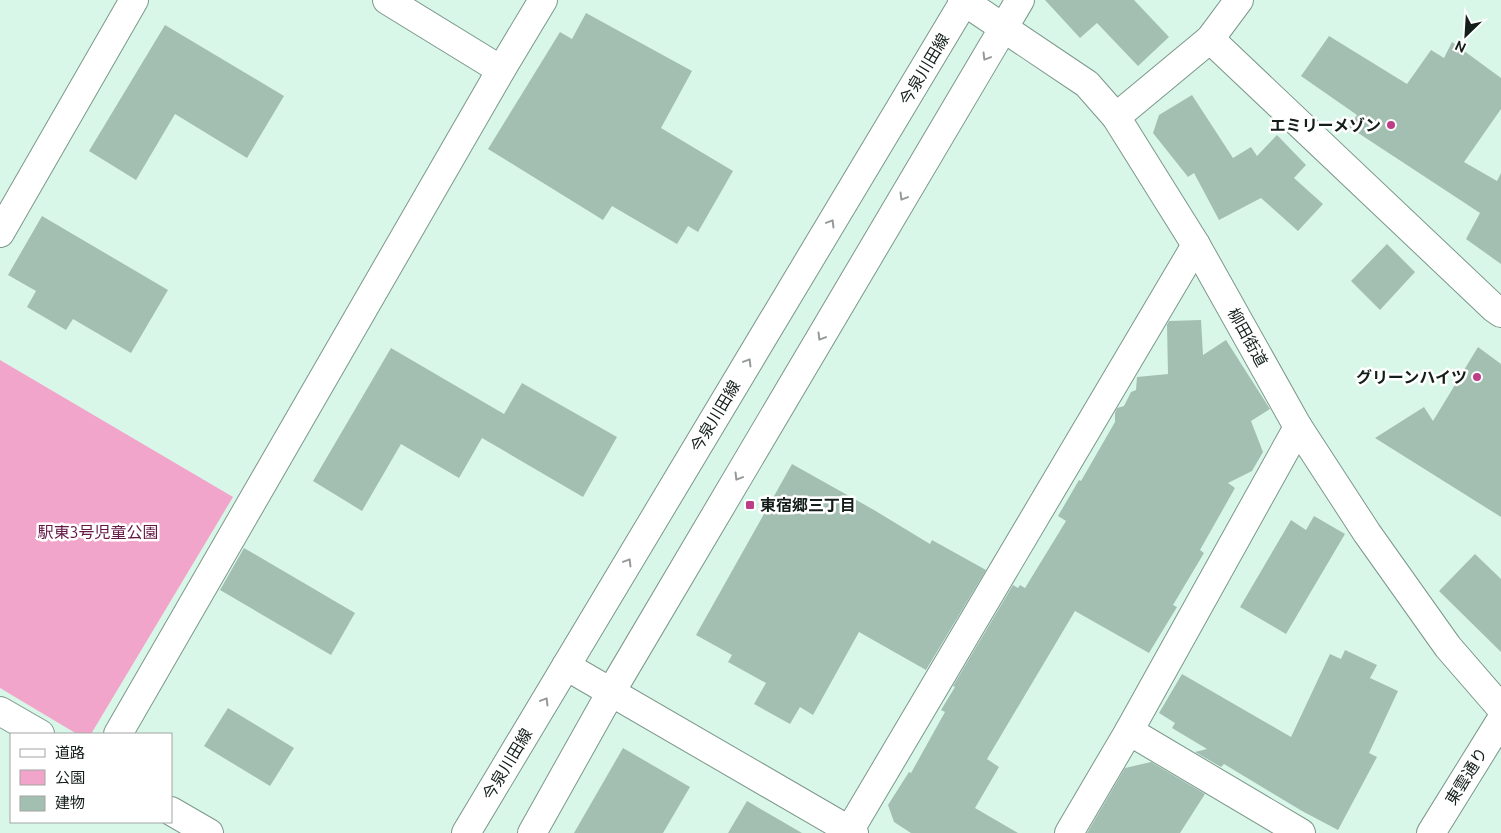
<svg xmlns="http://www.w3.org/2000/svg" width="1501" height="833" font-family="Ubuntu,'Noto Sans JP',sans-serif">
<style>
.green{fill:#f2a5ca}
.building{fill:#a3bfb2}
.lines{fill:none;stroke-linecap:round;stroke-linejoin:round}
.street-casing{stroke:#7c978b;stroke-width:30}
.secondary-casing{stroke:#7c978b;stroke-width:30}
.street{stroke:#fff;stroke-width:28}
.secondary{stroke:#fff;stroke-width:28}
.oneway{stroke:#959a98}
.poi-dot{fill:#be3d87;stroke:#fff;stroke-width:2}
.labels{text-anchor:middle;stroke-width:5;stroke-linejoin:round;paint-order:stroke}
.street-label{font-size:16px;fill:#131e1a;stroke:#fff}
.poi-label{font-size:16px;font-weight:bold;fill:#131e1a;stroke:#fff;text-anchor:end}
.park-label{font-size:16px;fill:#651745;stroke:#fff}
</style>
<rect width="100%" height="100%" fill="#d9f7e9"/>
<path class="green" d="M0 360 233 497 91 734H77L0 688Z"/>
<g class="building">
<path d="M1045 0H1134L1169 37 1138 66 1097 23 1080 38Z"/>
<path d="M586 13 692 71 661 128 733 171 698 232 688 226 677 244 612 206 603 220 488 149 560 32 572 39Z"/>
<path d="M165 25 284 96 247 158 175 114 136 180 89 151Z"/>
<path d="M1329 36 1407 84 1431 50 1444 58 1452 42 1501 78V109L1464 162 1497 181 1501 173V264L1466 239 1480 213 1349 127 1357 115 1301 76Z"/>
<path d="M1192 95 1233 158 1251 147 1257 156 1277 135 1306 165 1294 178 1323 204 1298 231 1261 198 1219 220 1194 173 1188 177 1153 133 1159 115Z"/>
<path d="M42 216 168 290 131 353 73 319 66 330 27 307 36 291 8 275Z"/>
<path d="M1387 244 1415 272 1380 310 1351 281Z"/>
<path d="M1201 320 1203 355 1226 340 1270 409 1251 421 1263 452 1252 471 1228 483 1235 488 1200 550 1204 553 1173 605 1177 607 1149 653 1075 611 987 759 999 767 975 808 1018 833H911L894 822 888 805 909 772 911 773 945 712 941 710 955 687 953 686 1013 585 1018 588 1020 585 1025 588 1066 521 1058 516 1079 480 1081 481 1115 422V413L1117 408 1124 406 1131 392 1136 390 1137 377 1168 374 1167 325 1169 321Z"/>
<path d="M1478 347 1501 364V517L1375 438 1424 407 1433 421Z"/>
<path d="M391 348 504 414 522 383 617 437 583 497 482 438 459 478 401 444 362 511 313 481Z"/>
<path d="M792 464 874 510 930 544 932 540 986 570 926 670 859 632 813 715 800 707 790 724 754 704 766 683 728 662 732 655 696 635Z"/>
<path d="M1314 516 1345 534 1286 634 1240 607 1291 520 1306 530Z"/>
<path d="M244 548 355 613 331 655 220 590Z"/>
<path d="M1475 554 1501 579V652L1439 591Z"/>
<path d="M1345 650 1377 665 1370 678 1398 691 1369 753 1377 757 1338 830 1302 811 1224 764 1221 767 1195 752 1207 749 1172 728 1175 723 1159 713 1182 674 1291 737 1330 654 1341 659Z"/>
<path d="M228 708 294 748 270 786 204 746Z"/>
<path d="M623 748 690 787 663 833H574Z"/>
<path d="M1151 762 1205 794 1180 833H1087L1125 768Z"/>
<path d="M747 801 802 833H728Z"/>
</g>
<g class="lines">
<defs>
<g id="street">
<path d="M387 0 501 70"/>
<path d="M1210 39 1494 308 1501 313"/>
<path d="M1116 117 1210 39 1239 0"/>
<path d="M0 233 134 0"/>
<path d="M566 666 854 833"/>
<path d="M0 711 40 734"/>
<path d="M1129 731 1301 833"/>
<path d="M118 734 501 70 543 0"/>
<path d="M171 811 209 833"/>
<path d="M848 833 1196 245"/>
<path d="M1069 833 1129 731 1298 427"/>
</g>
<g id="secondary">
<path d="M962 0 1087 84 1116 117 1196 245 1298 427 1367 533 1448 647 1501 708"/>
<path d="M466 833 965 0"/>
<path d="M532 833 611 692 1020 0"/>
<path d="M1431 833 1501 720"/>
</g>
</defs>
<use href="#street" class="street-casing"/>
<use href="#secondary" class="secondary-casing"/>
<use href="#street" class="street"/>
<use href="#secondary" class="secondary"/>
</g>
<defs><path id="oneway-chevron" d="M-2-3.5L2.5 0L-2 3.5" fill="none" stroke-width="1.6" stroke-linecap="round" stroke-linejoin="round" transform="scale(1.25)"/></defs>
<g class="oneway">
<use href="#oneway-chevron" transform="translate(986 57) rotate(121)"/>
<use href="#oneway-chevron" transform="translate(903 197) rotate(121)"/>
<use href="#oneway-chevron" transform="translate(831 223) rotate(-59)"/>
<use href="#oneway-chevron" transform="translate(821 337) rotate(121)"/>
<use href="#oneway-chevron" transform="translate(748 362) rotate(-59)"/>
<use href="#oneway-chevron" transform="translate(738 477) rotate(121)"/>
<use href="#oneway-chevron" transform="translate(628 562) rotate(-59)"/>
<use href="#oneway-chevron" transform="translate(545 701) rotate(-59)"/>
</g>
<g class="poi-dot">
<circle cx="1391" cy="125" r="5"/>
<circle cx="1477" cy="377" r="5"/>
<rect x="745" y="500" width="10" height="10" rx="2.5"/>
</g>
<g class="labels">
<g class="street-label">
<text transform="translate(924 69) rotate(-59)" y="6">今泉川田線</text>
<text transform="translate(1248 337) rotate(61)" y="6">柳田街道</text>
<text transform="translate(715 416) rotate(-59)" y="6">今泉川田線</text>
<text transform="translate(507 764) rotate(-59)" y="6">今泉川田線</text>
<text transform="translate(1466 776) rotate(-58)" y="6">東雲通り</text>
</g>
<g class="poi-label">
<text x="1381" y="131">エミリーメゾン</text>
<text x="1467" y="383">グリーンハイツ</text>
<text x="760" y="511" text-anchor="start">東宿郷三丁目</text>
</g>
<g class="park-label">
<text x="98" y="538">駅東3号児童公園</text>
</g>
</g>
<rect x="10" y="733" width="162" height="90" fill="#ffffff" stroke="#a1a5a3"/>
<rect x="20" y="749" width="25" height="8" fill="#ffffff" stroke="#a1a5a3"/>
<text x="55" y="758" font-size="15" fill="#131e1a">道路</text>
<rect x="20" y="770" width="25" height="15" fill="#f2a5ca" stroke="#a1a5a3"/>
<text x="55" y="783" font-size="15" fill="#131e1a">公園</text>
<rect x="20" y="796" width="25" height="15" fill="#a3bfb2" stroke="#a1a5a3"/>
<text x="55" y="808" font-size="15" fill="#131e1a">建物</text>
<g transform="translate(1466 35) rotate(205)" stroke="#ffffff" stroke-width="4" paint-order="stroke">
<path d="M0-4L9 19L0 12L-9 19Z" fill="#131e1a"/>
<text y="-8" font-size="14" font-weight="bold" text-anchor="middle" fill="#131e1a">N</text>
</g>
</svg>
